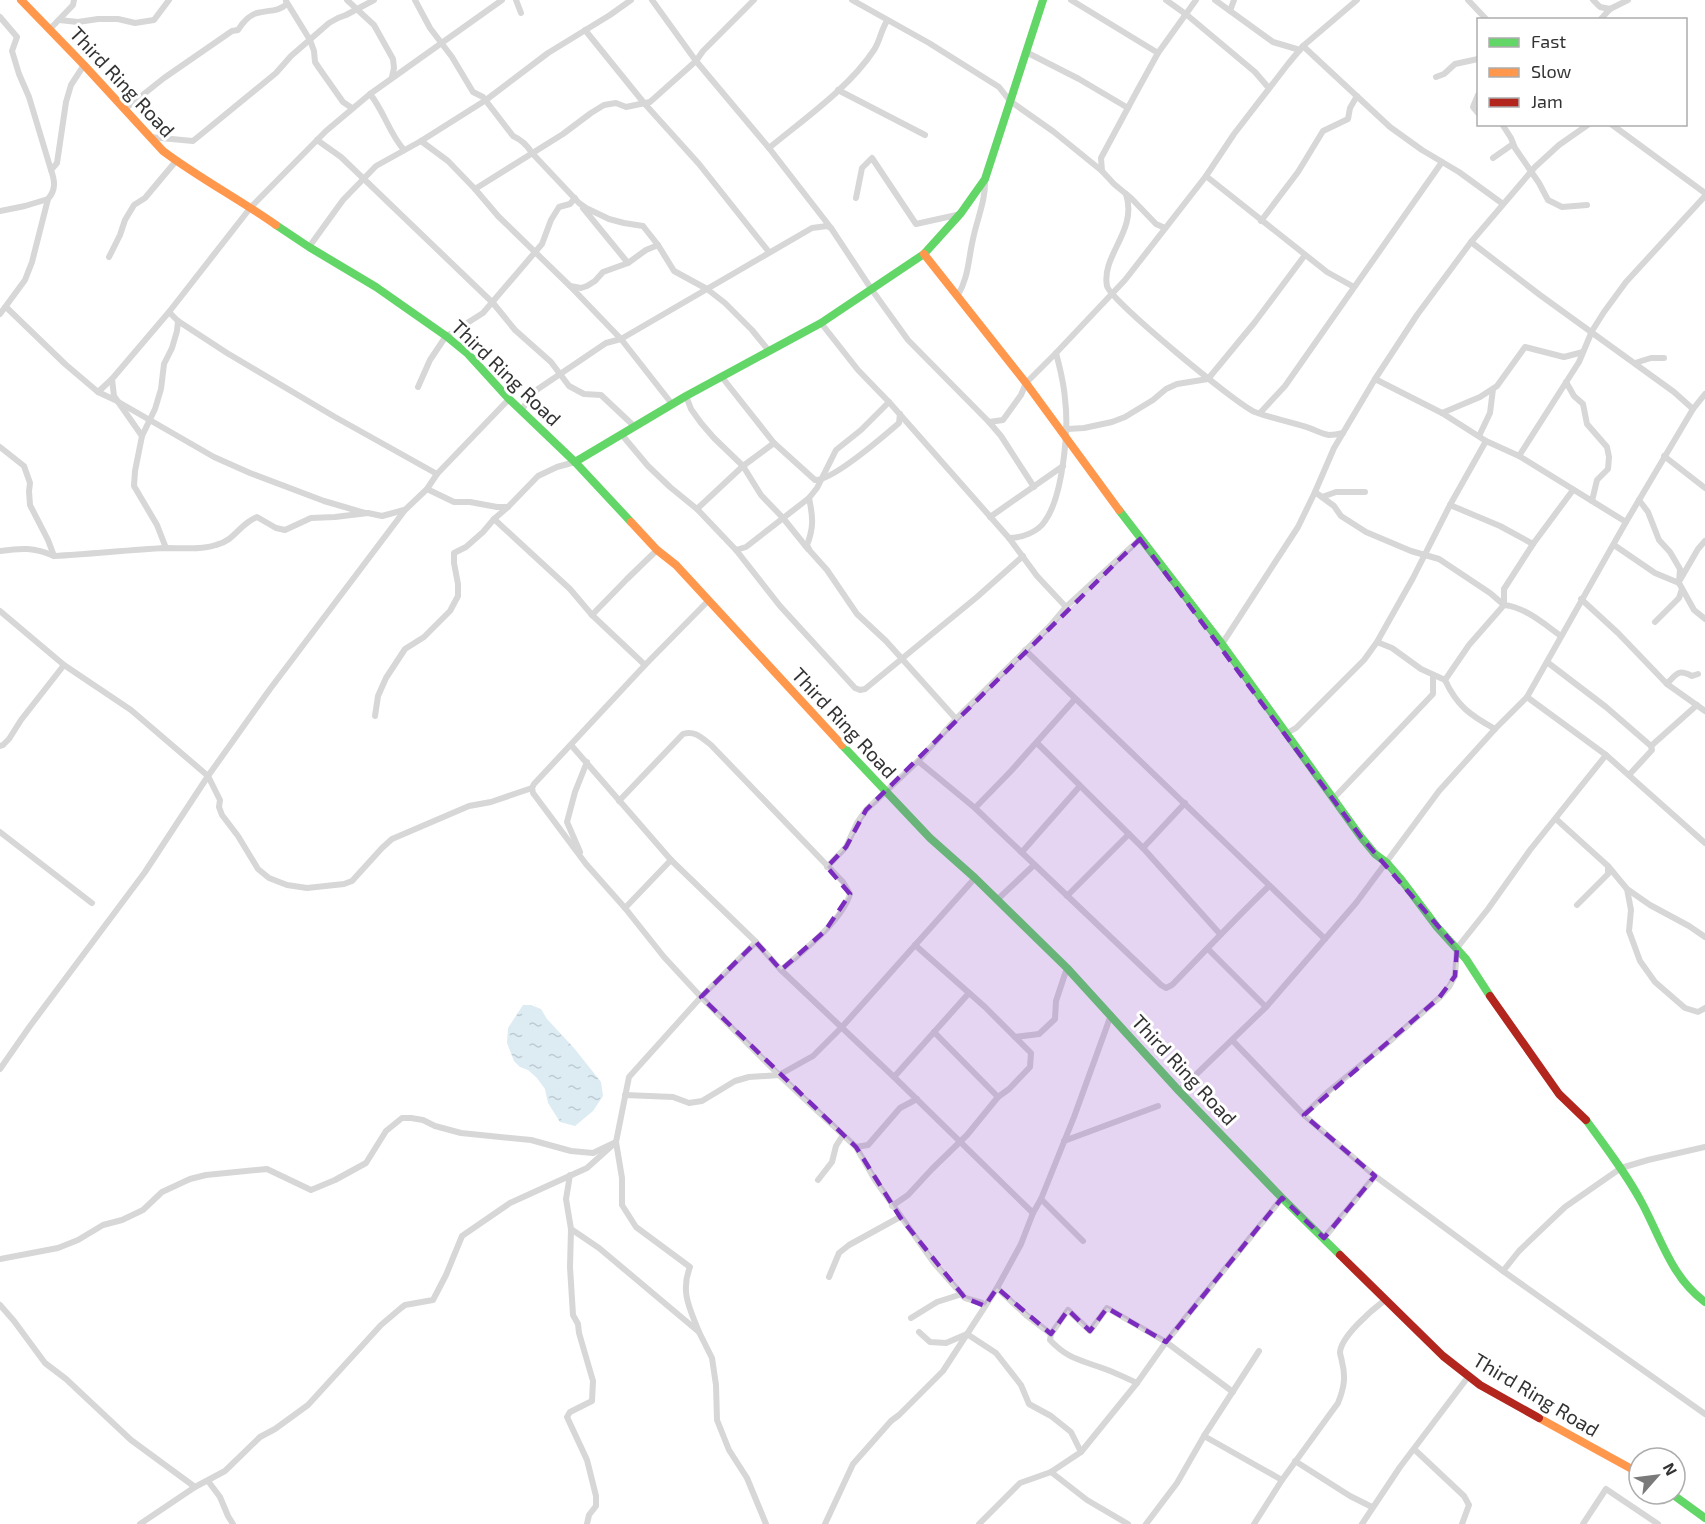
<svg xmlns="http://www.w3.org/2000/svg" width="1705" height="1524" font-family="'Exo 2',sans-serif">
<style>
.water{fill:url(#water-ripples)}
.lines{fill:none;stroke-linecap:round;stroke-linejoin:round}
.street{stroke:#d7d7d7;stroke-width:6}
.fast{stroke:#63d668;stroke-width:8}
.slow{stroke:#ff974d;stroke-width:8}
.jam{stroke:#b3261e;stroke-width:8}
.marked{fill:#7b2cbf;fill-opacity:0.2;stroke:#7b2cbf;stroke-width:4.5;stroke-dasharray:12 8;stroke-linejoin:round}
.labels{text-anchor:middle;stroke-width:6;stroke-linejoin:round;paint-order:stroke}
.street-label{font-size:20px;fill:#333;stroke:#fff}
</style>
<defs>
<pattern id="water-ripples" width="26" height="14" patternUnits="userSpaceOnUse" patternTransform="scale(1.5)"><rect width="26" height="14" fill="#ddebf3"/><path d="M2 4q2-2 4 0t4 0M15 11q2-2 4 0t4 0" fill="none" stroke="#becad1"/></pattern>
</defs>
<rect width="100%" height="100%" fill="#fff"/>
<path class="water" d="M523 1005H531L541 1009 547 1019 574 1048 601 1082 603 1096 593 1111 575 1126 560 1122 548 1103 545 1089 537 1078 528 1070 520 1067 514 1061 507 1043 508 1028Z"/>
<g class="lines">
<g class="street">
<path d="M347 0 374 25 393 59 394 68 392 77"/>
<path d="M415 0 430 28 452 57 473 92 483 97 513 136C522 140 527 145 532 153L579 203 586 208 609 219 624 223 643 226 658 245 674 271 707 289 725 303 752 330 769 351"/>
<path d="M516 0 521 13"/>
<path d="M652 0 696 61 769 148 831 228"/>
<path d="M852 0 929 43 999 87 1010 101 1054 132 1102 171 1114 184 1131 198 1156 224 1165 228"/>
<path d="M1071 0 1158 53"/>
<path d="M1166 0 1187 15 1255 72 1267 86 1270 87"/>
<path d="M1215 0 1273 42 1300 50"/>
<path d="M1468 0 1487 20"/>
<path d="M1593 0 1600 7 1610 9 1628 0"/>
<path d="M286 1 310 40 314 51 315 62 319 68 343 102 352 108"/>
<path d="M1230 11 1234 0"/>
<path d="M0 17 17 37 12 51 19 74 29 97 51 170"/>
<path d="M59 20 78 22 98 19H118L135 23 154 20 169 0"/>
<path d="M1600 20 1610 9"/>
<path d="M50 29 73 5 74 0"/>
<path d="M585 30 644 103 699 164 769 252"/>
<path d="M1303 46 1390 127 1422 150 1459 172 1503 204"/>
<path d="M1026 52 1079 79 1128 108"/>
<path d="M1436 77 1444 74 1455 64 1478 59"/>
<path d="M838 90 925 135"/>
<path d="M370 94C384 111 389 133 404 150"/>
<path d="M1478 95 1473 107 1478 113"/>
<path d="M125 109 164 78 232 31 238 30C243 22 249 15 257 13 268 10 278 12 287 4"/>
<path d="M1502 124 1511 138 1515 148 1539 183 1548 200 1562 207 1587 205"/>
<path d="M1611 124 1705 193"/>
<path d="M150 137 193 141 276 73 291 56 329 23 338 18 346 15 374 0"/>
<path d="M317 140 341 157 493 303 515 330 551 362 569 386 584 394 601 395 635 427"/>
<path d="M421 141 448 161 475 189 498 216 570 286 621 339 672 404"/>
<path d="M769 148C804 119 849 88 874 50 880 41 881 30 887 21"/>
<path d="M1493 158 1513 144"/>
<path d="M1102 171 1101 158 1137 91 1158 53 1196 0"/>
<path d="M1206 176 1327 272 1354 287"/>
<path d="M475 189 563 134 591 113 604 105 616 103 626 107 650 102 696 61 703 51 754 0"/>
<path d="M1126 194C1138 231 1101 255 1107 286 1110 300 1237 405 1255 412 1270 418 1288 421 1303 426 1312 428 1321 434 1329 435 1333 435 1339 434 1343 433"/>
<path d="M856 198 862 168 872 158 916 224 961 214"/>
<path d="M583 208 628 263"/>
<path d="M0 211 25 206 48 199"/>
<path d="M1261 221 1298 172 1323 131 1348 119 1350 108 1357 96"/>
<path d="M1471 242 1540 295 1674 392 1693 409"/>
<path d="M309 247 343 200 376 166 421 141 486 100 548 53 610 15 631 0"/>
<path d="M109 257 120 235 125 220 134 205 145 198 176 161"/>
<path d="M570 286 581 288 587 286 595 281 603 272 628 263 646 250 658 245"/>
<path d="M957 297C969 277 968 260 973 239 977 219 986 200 985 179"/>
<path d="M6 307 65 364 98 392 115 400 214 457 250 473 324 501 365 513"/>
<path d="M169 312 178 321 227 353 335 417 437 474"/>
<path d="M0 314 25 280 32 262 48 199C56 190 55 181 51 170L57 163 66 102 71 85 84 65"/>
<path d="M821 323 858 370 889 402 1009 538 1037 576 1066 607"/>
<path d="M1635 363 1651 358H1664"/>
<path d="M112 379 114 396 142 436 135 471 134 486 157 525 166 548"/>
<path d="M1375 379 1442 413 1486 441 1519 456 1626 522"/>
<path d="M1566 382 1574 396 1583 404 1587 424 1607 447 1609 457 1608 469 1597 480 1592 501"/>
<path d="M418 387 430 360 446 336 459 330 464 325 483 313 542 244 551 220 559 207 570 204 575 198"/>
<path d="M98 392 112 379 169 312 251 207 326 131 370 94 502 0"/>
<path d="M686 396 691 409 701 423 714 438 743 466 761 495 783 518 808 549"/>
<path d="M889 402 861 430 836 450 817 488 809 498C813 517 814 527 807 545L810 551 827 570 857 614 886 641 956 719"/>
<path d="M522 410 530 396 538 389 606 343 621 339 812 228 827 226 831 228 872 290 908 340 989 422 1003 420 1021 395 1026 383 1056 353 1125 280 1206 176 1234 134 1288 64 1303 46 1357 0"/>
<path d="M1260 413 1285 386 1442 162"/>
<path d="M1442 413 1480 397 1497 386 1525 347 1564 357 1583 352"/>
<path d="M989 422 1001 436 1034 487"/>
<path d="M1067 429 1084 428 1112 422 1125 417 1153 400 1166 389 1177 384 1208 379 1255 322 1305 255"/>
<path d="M622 435 648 466 670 487 697 509 736 550 780 606 855 688 860 690 865 689 977 597 1023 556"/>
<path d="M142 436 155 409 161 389 164 364 172 348 177 331 178 321"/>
<path d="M1479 436 1490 413 1493 389"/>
<path d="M774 443 815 480C832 481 884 436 899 423L900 414"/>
<path d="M0 447 24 466 30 483 29 491 30 505 48 540 54 556"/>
<path d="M1519 456 1579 362 1592 331 1604 312 1626 282 1705 196"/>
<path d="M1664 456 1705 488"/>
<path d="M427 489 454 502H470L497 507H508L538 476 557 467 575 462"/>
<path d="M1315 492 1334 506 1341 516 1366 532 1411 551 1439 559 1490 593 1504 605"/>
<path d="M1322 497 1336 492H1365"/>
<path d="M1639 500 1648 512 1659 540 1670 552 1680 569 1679 583"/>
<path d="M1450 505 1500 526 1533 544"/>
<path d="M697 509 743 466 774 443 721 376"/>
<path d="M990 517 1063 466"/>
<path d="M494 519 570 589 592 615 645 665"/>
<path d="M1009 538C1022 538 1038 532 1045 521 1063 496 1069 429 1065 399 1064 384 1060 368 1056 353"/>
<path d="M1614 545 1655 573 1679 583 1694 610 1705 619"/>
<path d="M736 550 746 547 809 498"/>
<path d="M0 551C21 548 34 547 54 556 91 554 128 550 165 548 182 548 200 550 216 545 236 540 239 524 257 517L276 528 285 530 311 518 335 517 368 513 382 516 404 510"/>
<path d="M1680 580 1698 549 1705 541"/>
<path d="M1581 599 1618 633 1667 684 1705 711"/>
<path d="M708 601 645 665 534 784 532 788 533 793 586 864 625 908 664 957 701 997 779 1075 856 1147 868 1145 900 1108 917 1099"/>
<path d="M1504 605V589L1533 544 1573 490"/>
<path d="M0 611 64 665 131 710 208 776 220 800 219 807 222 815 238 836 258 869 269 878 287 885 307 888 344 884 352 881 382 848 392 839 469 806 491 802 532 788"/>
<path d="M592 615 627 579 657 550"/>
<path d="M1655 622 1679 598 1682 589"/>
<path d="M1377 642 1392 648 1421 669 1445 680"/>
<path d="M1222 644 1298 527 1315 492 1334 448 1375 379 1417 315 1471 242 1535 167 1559 145 1589 124"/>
<path d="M1025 650 1325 939"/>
<path d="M1547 662 1606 707 1651 746 1652 750 1629 775"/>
<path d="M1667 684C1677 673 1678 669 1692 676L1698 674"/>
<path d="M1527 697 1606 755 1705 843"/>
<path d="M375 716 378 696 386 678 405 649 424 637 450 611 458 596V584L454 563V553L466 547 483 532 494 519 508 507"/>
<path d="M1495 729C1470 715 1457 706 1445 680L1469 645 1504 605C1525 607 1544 624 1561 636"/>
<path d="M1287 733 1296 728 1364 660 1377 642 1413 578 1450 505 1486 441"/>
<path d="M1037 743 1143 848 1220 934"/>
<path d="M571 745 671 860 756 942 781 970 894 1077 1033 1213"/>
<path d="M0 746 3 745 9 739 21 720 64 665"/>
<path d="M1651 746 1697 705"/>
<path d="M918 761 975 808 1161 985 1166 988 1172 985C1204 952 1236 918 1269 886"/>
<path d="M1333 799 1433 694V675"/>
<path d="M619 801 683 734C695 730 702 738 711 745L843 882 850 894C842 921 803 951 781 970"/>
<path d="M975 808 1011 771 1075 699"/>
<path d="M1556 819 1608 866 1627 889 1631 910 1629 931 1640 961 1655 982 1685 1008 1698 1012 1705 1008"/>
<path d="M0 832 92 903"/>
<path d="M1143 848 1185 803"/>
<path d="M580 852 567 822 575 792 587 762"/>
<path d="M1022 852 1080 786"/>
<path d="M827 867 846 847 857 823 866 810 918 761 956 719 1050 626 1066 607 1140 539"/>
<path d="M1627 889 1650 905 1689 926 1705 937"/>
<path d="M1067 896 1129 834"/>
<path d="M998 899 1034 865"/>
<path d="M1577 905 1608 874V867"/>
<path d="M625 908 671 860"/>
<path d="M1208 949 1266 1007"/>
<path d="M934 1032 998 1097"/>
<path d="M1015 1037 1039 1034 1055 1019 1056 1001 1067 968"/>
<path d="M1233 1041 1304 1115 1375 1176 1503 1271 1705 1414"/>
<path d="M0 1069 30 1026 145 872 208 776 270 689 405 510 427 489 437 474 509 399"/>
<path d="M894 1077 969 993"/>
<path d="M1179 1091 1266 1007 1356 903 1439 791 1495 729 1527 697 1626 522 1693 409 1705 394"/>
<path d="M625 1095 673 1097 689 1103 702 1101 735 1081 749 1077 779 1075 813 1056 842 1027 975 878"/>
<path d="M1304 1115 1329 1091 1389 1042 1439 998 1449 987 1455 976 1457 948 1488 909 1530 850 1606 755"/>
<path d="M1064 1141 1158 1106"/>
<path d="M856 1147 875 1180 934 1263 965 1298 982 1303 985 1306"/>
<path d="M570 1175 566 1199 571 1229 570 1267 573 1315 578 1324 579 1333 593 1381 592 1401 570 1412 567 1417 587 1460 596 1496V1506L589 1515 587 1524"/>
<path d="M818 1180 832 1162 836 1146 843 1135"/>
<path d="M1041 1199 1083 1241"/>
<path d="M892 1206 908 1195 932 1169 967 1135 998 1097 1009 1089 1030 1067 1031 1053 985 1007 915 945"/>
<path d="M571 1229 599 1248 699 1332 712 1358 716 1385 717 1420 729 1450 747 1478 766 1524"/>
<path d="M1324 1238 1375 1176"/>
<path d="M0 1259 58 1248 78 1240 103 1225 122 1220 143 1210 162 1192 190 1179 206 1175 267 1169 311 1190 335 1180 366 1163 386 1131 402 1118H411L423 1120 435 1126 461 1133 531 1140 571 1151 593 1153 616 1142 622 1178V1205L636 1227 690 1267C680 1292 690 1309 699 1332"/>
<path d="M1503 1271 1519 1251 1565 1207 1621 1168 1648 1160 1705 1147"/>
<path d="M829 1277 839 1253 849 1245 900 1217"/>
<path d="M997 1288 1026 1315 1051 1334 1068 1310 1090 1331 1107 1308 1166 1342 1233 1392"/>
<path d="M0 1305 14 1321 45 1363 66 1379 131 1440 195 1487"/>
<path d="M911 1318 937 1302 962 1294"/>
<path d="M919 1332 930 1342 946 1343 967 1334 996 1353 1021 1385 1029 1404 1051 1416 1071 1432 1081 1452"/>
<path d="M1051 1334 1050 1340C1069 1360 1081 1360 1105 1369 1116 1373 1126 1378 1137 1383"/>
<path d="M1204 1436 1282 1480"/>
<path d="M1414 1449 1464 1496 1469 1505 1462 1524"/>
<path d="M1295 1461 1350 1496 1372 1507"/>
<path d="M1051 1472 1087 1500 1128 1524"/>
<path d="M208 1481 220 1497 228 1516 233 1524"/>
<path d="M140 1524 195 1487 225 1471 260 1437 275 1429 308 1405 381 1325 401 1308 405 1305 433 1300 446 1275 462 1236 510 1203 587 1168 616 1142 629 1077 701 997 756 942"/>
<path d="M825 1524 853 1464 891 1421 899 1415 943 1371 997 1288 1021 1244 1033 1213 1041 1199 1074 1117 1111 1015"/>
<path d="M979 1524 1020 1483 1051 1472 1081 1452 1137 1383 1166 1342 1282 1198"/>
<path d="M1146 1524 1177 1483 1204 1436 1259 1351"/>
<path d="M1254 1524 1282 1480 1338 1403C1344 1388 1346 1377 1342 1362 1342 1360 1340 1354 1340 1353 1340 1337 1373 1309 1385 1300"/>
<path d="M1362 1524 1400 1467 1468 1377"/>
<path d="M1583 1524 1606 1489 1658 1524"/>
</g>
<g class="fast">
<path d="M276 225 309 247 376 287 446 336 468 354 509 399 575 462 631 522"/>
<path d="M575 462 686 396 821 323 924 254 961 213 985 179 1043 0"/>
<path d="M1119 510 1222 644 1361 837 1375 854 1387 863 1400 878 1437 927 1466 959 1490 996"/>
<path d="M842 745 930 838 975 878 1067 968 1179 1091 1282 1198 1340 1255"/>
<path d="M1586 1120C1605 1146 1628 1176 1643 1205 1661 1239 1672 1278 1705 1302"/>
<path d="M1672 1494 1705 1518"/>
</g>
<g class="slow">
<path d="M21 0 84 65 163 151C199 178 239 199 276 225"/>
<path d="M924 254 1026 383 1119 510"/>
<path d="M631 522 657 550 676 565 842 745"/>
<path d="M1539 1418 1639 1473"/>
</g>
<g class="jam">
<path d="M1490 996 1559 1094 1586 1120"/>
<path d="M1340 1255 1443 1356 1480 1385 1539 1418"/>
</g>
</g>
<path class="marked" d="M1140 539 1361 837 1457 948 1455 976 1439 998 1304 1115 1375 1176 1324 1238 1282 1198 1166 1342 1107 1308 1090 1331 1068 1310 1051 1334 997 1288 985 1306 965 1298 900 1217 856 1147 701 997 756 942 781 970 825 931 850 894 827 867 846 847 866 810Z"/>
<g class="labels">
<g class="street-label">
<text transform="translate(122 82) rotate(47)" y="7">Third Ring Road</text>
<text transform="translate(506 373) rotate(44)" y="7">Third Ring Road</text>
<text transform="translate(844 723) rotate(47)" y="7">Third Ring Road</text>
<text transform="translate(1184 1070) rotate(47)" y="7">Third Ring Road</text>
<text transform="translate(1536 1395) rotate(31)" y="7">Third Ring Road</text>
</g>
</g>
<rect x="1477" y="18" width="210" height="108" fill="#ffffff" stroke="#adadad" stroke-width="1.5"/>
<rect x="1489" y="38" width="30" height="9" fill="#63d668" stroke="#adadad" stroke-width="1.5"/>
<text x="1531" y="48" font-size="18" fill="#333333">Fast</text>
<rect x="1489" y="68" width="30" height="9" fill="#ff974d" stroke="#adadad" stroke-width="1.5"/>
<text x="1531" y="78" font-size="18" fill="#333333">Slow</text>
<rect x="1489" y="98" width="30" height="9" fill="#b3261e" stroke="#adadad" stroke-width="1.5"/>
<text x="1531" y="108" font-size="18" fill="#333333">Jam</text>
<g transform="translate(1657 1476) rotate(62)"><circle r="28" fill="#ffffff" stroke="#adadad" stroke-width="1.5"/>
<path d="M0-4.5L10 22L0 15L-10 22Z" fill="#7a7a7a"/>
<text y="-9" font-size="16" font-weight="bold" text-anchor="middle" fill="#333333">N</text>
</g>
</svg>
